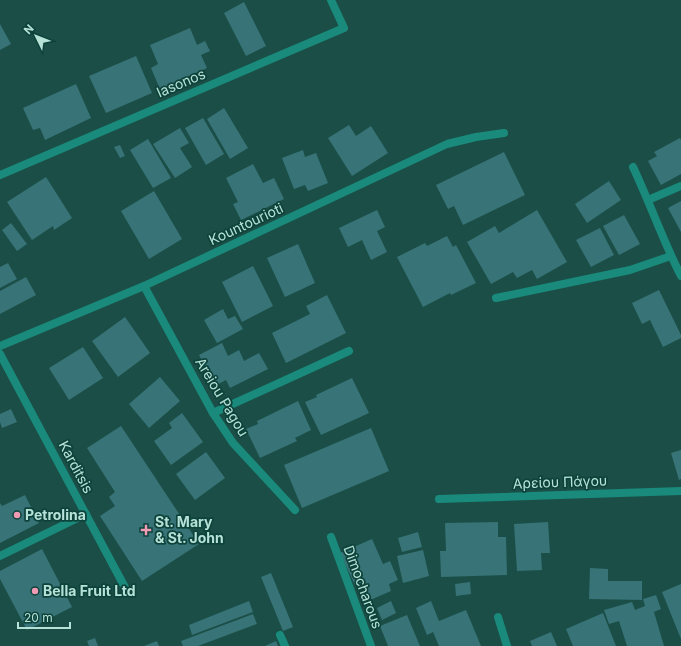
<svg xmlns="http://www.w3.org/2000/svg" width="681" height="646" font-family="Inter,sans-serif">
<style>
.building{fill:#377377}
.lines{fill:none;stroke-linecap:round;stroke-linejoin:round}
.lane{stroke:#198a7b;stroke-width:8}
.street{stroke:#198a7b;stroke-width:8}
.poi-dot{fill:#f19ab4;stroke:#0d433b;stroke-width:1.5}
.labels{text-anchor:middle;stroke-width:3.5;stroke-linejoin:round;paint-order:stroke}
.street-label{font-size:14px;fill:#b6e2d8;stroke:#0d433b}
.poi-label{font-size:14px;font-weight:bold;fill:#b6e2d8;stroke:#0d433b;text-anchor:start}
</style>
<rect width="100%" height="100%" fill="#1b4e46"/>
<g class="building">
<path d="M244 2 266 46 246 56 224 13Z"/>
<path d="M0 24 11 44 0 50Z"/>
<path d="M190 28 197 45 205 41 210 51 201 55 207 68 160 89 151 68 158 64 150 45Z"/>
<path d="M136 56 152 93 106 113 89 76Z"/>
<path d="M76 84 91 118 45 140 40 128 33 130 23 108Z"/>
<path d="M224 108 248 148 230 159 207 119Z"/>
<path d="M203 118 224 154 206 165 185 128Z"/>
<path d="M349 125 356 136 371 126 388 153 352 176 328 138Z"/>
<path d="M180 128 189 143 180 148 192 167 175 178 153 144Z"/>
<path d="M680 138 681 140V174L661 185 648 161 657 156 654 152Z"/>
<path d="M148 139 171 178 153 188 130 150Z"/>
<path d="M120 145 125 156 120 158 114 147Z"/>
<path d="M303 150 305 157 316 153 328 183 308 191 305 185 294 189 282 158Z"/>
<path d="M504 152 525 195 463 225 454 206 448 209 436 185Z"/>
<path d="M253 164 263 183 274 178 284 199 241 220 233 204 238 202 226 178Z"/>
<path d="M46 177 72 218 54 230 53 226 32 240 7 202Z"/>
<path d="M609 181 621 200 587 223 575 204Z"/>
<path d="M154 191 182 239 149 259 121 211Z"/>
<path d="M681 201V232L668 208Z"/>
<path d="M377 210 385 227 377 231 387 252 371 260 362 240 348 247 339 228Z"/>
<path d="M537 210 567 262 537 279 532 270 517 278 513 272 491 284 467 242 495 226 499 233Z"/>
<path d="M624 215 640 244 619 255 603 226Z"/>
<path d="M11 223 27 244 17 251 2 230Z"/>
<path d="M600 228 614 255 591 267 576 240Z"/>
<path d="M447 236 453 247 456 245 476 283 451 295 450 293 423 307 397 257 425 243 427 246Z"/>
<path d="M298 244 315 283 285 297 267 258Z"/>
<path d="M8 263 17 279 0 288V267Z"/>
<path d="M253 266 273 306 242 322 222 282Z"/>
<path d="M26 277 36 295 0 314V291Z"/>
<path d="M659 290 681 335V338L663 347 650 320 642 324 632 303Z"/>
<path d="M327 295 346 333 286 363 272 333 310 314 306 306Z"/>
<path d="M223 309 228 319 235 316 243 329 217 343 204 320Z"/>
<path d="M125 317 150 353 118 377 92 341Z"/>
<path d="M222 343 228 356 239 350 244 361 259 353 268 369 230 388 226 380 215 386 199 355Z"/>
<path d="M83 347 103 378 69 400 49 368Z"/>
<path d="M160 377 180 401 149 428 129 404Z"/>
<path d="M352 378 369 413 321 435 305 402 317 397 316 395Z"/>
<path d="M298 401 311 430 295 438 297 441 260 458 246 429 258 424 257 421Z"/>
<path d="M11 409 17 422 2 428 0 422V414Z"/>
<path d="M182 413 203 442 171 465 154 441 172 428 169 423Z"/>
<path d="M121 426 199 544 142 581 100 516 115 506 109 497 115 492 87 448Z"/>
<path d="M371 428 389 471 302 508 284 465Z"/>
<path d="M681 450V479L679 480 671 453Z"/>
<path d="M206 452 225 478 195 500 176 474Z"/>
<path d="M25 495 39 523 0 543V503L2 506Z"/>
<path d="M498 522V537H506L507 575 441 577 440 551H446L445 523Z"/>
<path d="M548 522 550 553H541L542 570 517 571 514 524Z"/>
<path d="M418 532 422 547 402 552 398 538Z"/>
<path d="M372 539 383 564 390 561 398 580 389 584 391 591 368 601 360 583 355 585 340 553Z"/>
<path d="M42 549 72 607 27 630 0 579V571Z"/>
<path d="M423 550 429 576 403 583 397 556Z"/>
<path d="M590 568 608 569V581H642V600L589 599Z"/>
<path d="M271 573 293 627 283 631 261 577Z"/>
<path d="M470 582 471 594 456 596 455 584Z"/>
<path d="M681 584V639L662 592Z"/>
<path d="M656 595 661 609 654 612 664 646H627L619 621 609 624 604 610 632 602 635 610 645 606 643 599Z"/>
<path d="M249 601 253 612 192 635 189 625Z"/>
<path d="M391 601 396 613 382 620 377 608Z"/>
<path d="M431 601 439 621 466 610 481 646H439L433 632 427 635 416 608Z"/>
<path d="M603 613 616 646H573L566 629Z"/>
<path d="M253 614 257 624 198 646H183L181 641Z"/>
<path d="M407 615 420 646H388L380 626Z"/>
<path d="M551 632 557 646H532L530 641Z"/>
<path d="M95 638 98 646H89L87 641Z"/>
<path d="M157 641 159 646H144Z"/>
<path d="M276 641 278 646H265Z"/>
</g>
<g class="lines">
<g class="lane">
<path d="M0 556 86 514"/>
<path d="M280 635 285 646"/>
</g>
<g class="street">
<path d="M633 167C650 203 663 241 681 276"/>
<path d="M0 175 344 28 331 0"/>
<path d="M648 200 681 186"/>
<path d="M144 286 213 413 233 443 295 510"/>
<path d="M496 298 630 270 671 256"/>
<path d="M0 346 144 286 447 144 476 137 504 133"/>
<path d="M0 354 128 593"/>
<path d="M213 413 349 351"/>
<path d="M439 499 681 491"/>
<path d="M331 537 371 646"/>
<path d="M498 617 507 646"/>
</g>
</g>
<g class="poi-dot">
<circle cx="17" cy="515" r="4"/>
<path d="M144 524h4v4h4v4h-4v4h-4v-4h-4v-4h4z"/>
<circle cx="35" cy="591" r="4"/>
</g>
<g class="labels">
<g class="street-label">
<text transform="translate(181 83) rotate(-23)" y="5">Iasonos</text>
<text transform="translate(246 224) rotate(-25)" y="5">Kountourioti</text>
<text transform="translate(222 397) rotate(59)" y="5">Areiou Pagou</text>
<text transform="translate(76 467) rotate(62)" y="5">Karditsis</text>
<text transform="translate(560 482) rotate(-2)" y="5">Αρείου Πάγου</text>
<text transform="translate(363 587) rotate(70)" y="5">Dimocharous</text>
</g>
<g class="poi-label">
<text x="25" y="520">Petrolina</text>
<text x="155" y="527">St. Mary<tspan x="155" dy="16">&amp; St. John</tspan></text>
<text x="43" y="596">Bella Fruit Ltd</text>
</g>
</g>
<g transform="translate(36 36) rotate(313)" stroke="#0d433b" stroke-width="3" paint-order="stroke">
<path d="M0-3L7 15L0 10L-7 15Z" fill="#b6e2d8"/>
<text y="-6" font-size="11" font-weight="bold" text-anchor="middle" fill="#b6e2d8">N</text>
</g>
<path d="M18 622v6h52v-6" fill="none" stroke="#b6e2d8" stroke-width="2"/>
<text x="24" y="622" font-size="12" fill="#b6e2d8" stroke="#0d433b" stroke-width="3" paint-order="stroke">20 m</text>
</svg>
